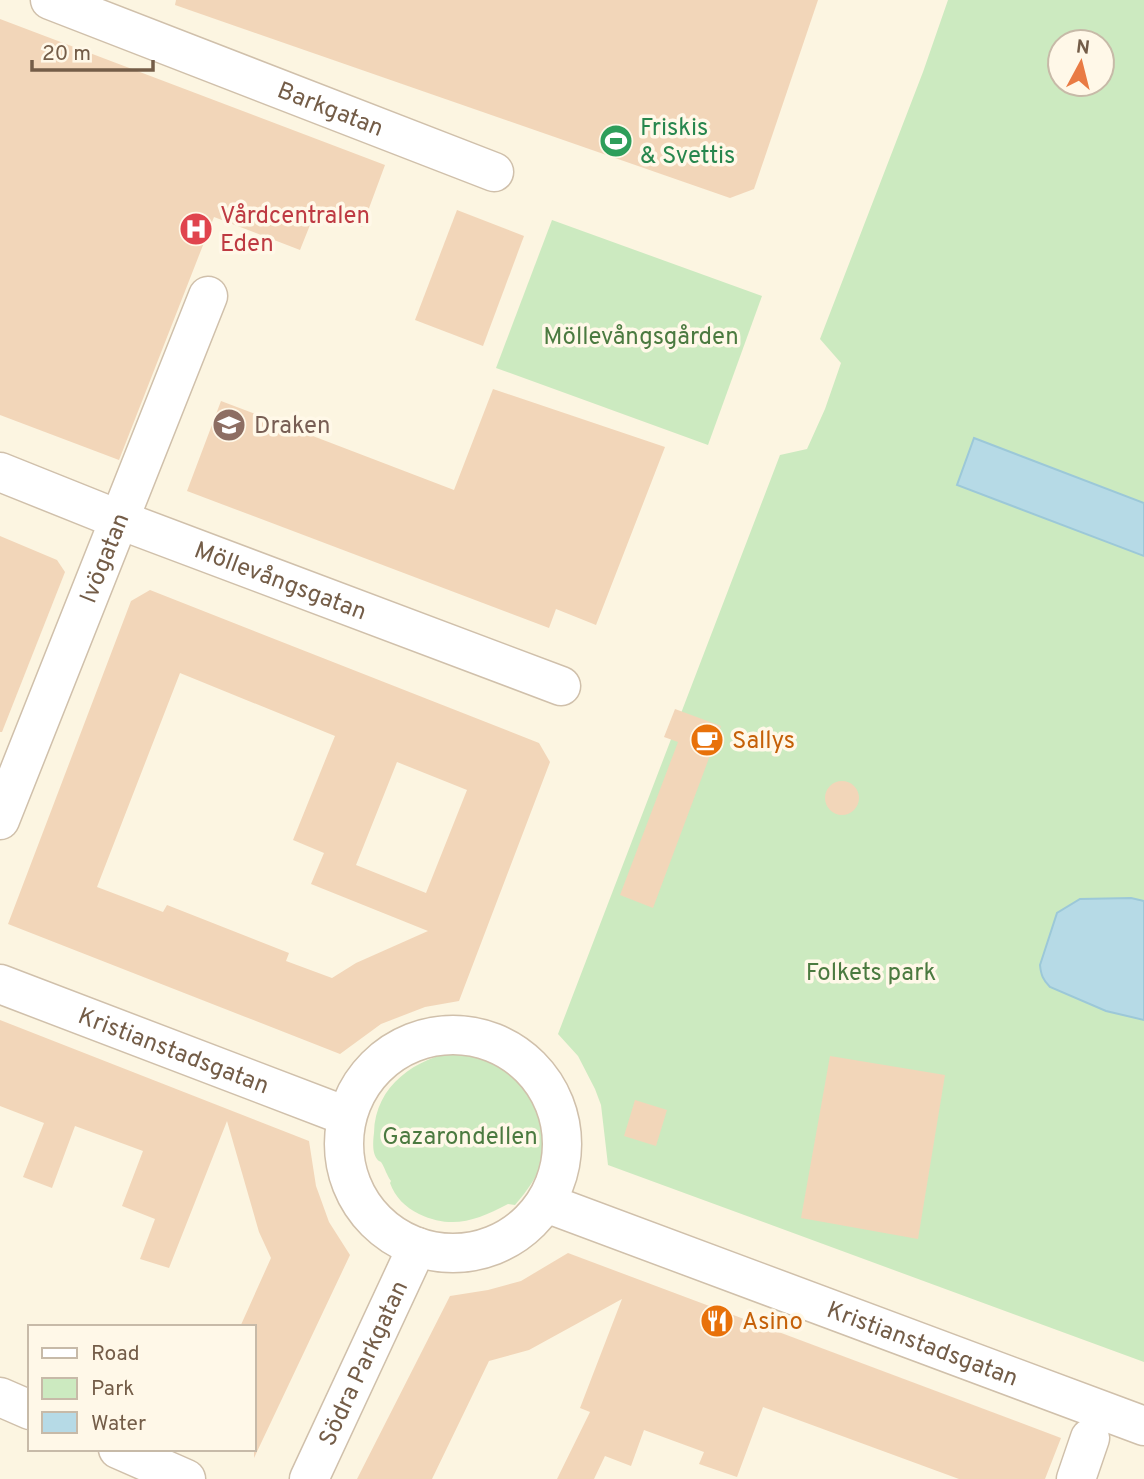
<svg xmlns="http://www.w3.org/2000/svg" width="1144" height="1479" font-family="Overpass,sans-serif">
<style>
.green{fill:#cceac0;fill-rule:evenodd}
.water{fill:#b6dae6;stroke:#9cc8d8;stroke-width:2}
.building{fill:#f2d6b9;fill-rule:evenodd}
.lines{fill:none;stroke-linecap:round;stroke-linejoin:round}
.street-casing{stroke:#d0c0ab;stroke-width:41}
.street{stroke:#fff;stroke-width:38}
.labels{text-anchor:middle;stroke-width:7;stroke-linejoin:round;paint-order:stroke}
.street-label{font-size:24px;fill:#745d48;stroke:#fff8e8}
.leisure-label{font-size:24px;fill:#27864d;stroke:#fff8e8;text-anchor:start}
.health-label{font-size:24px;fill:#be3a42;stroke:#fff8e8;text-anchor:start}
.park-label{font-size:24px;fill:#4b7a40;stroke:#fff8e8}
.education-label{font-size:24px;fill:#785e54;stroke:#fff8e8;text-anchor:start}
.food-label{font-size:24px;fill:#c56008;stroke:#fff8e8;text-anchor:start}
</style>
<rect width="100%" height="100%" fill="#fcf5e1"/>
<g class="green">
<path d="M948 0H1144V1362L608 1165 601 1105 595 1089 578 1056 558 1034 780 455 807 449 825 409 841 363 820 339 923 72ZM1060 42H1102V84H1060Z"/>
<path d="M552 220 762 296 708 445 496 368Z"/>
<path d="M459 1051C485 1053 507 1060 524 1080V1085L534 1098 539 1112 543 1111C558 1145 537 1180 515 1205L508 1204C477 1220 453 1230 419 1214 405 1207 395 1197 390 1183L391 1181C387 1176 385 1168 381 1162 380 1161 378 1161 377 1159 372 1153 373 1141 374 1133 375 1085 416 1058 459 1051Z"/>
</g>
<g class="water">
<path d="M974 438 1144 503V556L957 485Z"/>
<path d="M1131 898 1144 901V1020L1106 1011 1050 987C1043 980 1041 975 1040 965L1057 913 1080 899Z"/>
</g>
<g class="building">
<path d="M176 0H818L754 189 730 198 175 5Z"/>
<path d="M0 19 385 165 362 227 316 210 300 250 214 217 119 460 0 415Z"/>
<path d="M457 210 524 236 483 346 415 320Z"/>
<path d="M493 389 665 447 596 625 556 609 549 628 187 491 221 401 454 490Z"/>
<path d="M0 536 57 560 65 572 2 732H0Z"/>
<path d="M150 590 539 743 550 762 459 1001 425 1007 381 1024 340 1054 8 924 131 601ZM180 673 335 736 293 840 324 853 311 884 428 931 356 963 332 978 286 961 289 953 167 905 163 912 97 887ZM397 762 467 790 426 893 356 865Z"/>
<path d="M675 709 721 726 653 908 620 895 678 742 664 737Z"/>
<circle cx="842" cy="798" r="17"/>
<path d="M0 1020 309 1141 316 1186 320 1197 329 1222 350 1255 254 1458V1327H240L271 1258 259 1232 227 1121 169 1268 140 1259 155 1219 122 1206 143 1151 75 1126 52 1188 23 1177 44 1123 0 1106Z"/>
<path d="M830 1056 945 1075 918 1239 801 1218Z"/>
<path d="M635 1100 667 1110 656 1146 624 1136Z"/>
<path d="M568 1253 1061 1438 1045 1479H959L763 1407 737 1477 699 1464 704 1452 644 1430 631 1466 605 1456 594 1479H557L590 1412 580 1408 622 1299 529 1350 489 1361 432 1479H357L450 1296 488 1290 521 1281Z"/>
</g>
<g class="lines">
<defs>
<g id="street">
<path id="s1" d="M50 0 494 172"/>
<path id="s2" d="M0 472 120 520 561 686"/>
<path id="s3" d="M0 820 208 296"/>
<path id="s4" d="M0 984 346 1116"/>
<circle cx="453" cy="1144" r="109"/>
<path id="s5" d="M546 1203 1144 1426"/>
<path d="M0 1397 30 1410"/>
<path d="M118 1449 186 1479"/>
<path id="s6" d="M309 1479 417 1247"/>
<path d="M1076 1479 1090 1438"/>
</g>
</defs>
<use href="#street" class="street-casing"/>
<use href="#street" class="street"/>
</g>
<defs>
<symbol id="stadium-disc" viewBox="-11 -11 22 22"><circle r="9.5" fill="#2e9e5b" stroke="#fff8e8"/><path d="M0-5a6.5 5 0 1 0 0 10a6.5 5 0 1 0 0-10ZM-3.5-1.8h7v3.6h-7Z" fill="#fff"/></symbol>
<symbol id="hospital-disc" viewBox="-11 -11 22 22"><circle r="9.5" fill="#e0444e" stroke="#fff8e8"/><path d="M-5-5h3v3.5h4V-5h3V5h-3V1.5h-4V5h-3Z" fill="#fff"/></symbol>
<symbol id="school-disc" viewBox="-11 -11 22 22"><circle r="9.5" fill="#8d6e63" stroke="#fff8e8"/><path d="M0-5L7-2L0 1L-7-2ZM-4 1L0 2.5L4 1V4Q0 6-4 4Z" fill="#fff"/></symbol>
<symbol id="cafe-disc" viewBox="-11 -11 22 22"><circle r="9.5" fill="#e8710a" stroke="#fff8e8"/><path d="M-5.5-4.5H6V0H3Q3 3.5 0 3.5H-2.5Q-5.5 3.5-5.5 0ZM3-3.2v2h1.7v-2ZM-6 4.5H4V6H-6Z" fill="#fff"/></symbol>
<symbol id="restaurant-disc" viewBox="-11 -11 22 22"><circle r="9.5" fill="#e8710a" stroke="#fff8e8"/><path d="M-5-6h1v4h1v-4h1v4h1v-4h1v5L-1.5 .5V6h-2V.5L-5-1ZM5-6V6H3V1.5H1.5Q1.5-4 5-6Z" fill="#fff"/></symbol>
</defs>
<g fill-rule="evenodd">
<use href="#stadium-disc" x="597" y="122" width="38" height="38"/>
<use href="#hospital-disc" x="177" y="210" width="38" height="38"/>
<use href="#school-disc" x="210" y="406" width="38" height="38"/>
<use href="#cafe-disc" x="688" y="721" width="38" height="38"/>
<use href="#restaurant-disc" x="698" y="1302" width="38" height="38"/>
</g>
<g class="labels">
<g class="street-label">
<text dy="8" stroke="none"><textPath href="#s1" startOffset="301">Barkgatan</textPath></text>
<text dy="8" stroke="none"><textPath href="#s3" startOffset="282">Ivögatan</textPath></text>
<text dy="8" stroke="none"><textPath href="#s2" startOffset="301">Möllevångsgatan</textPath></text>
<text dy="8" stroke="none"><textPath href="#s4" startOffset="186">Kristianstadsgatan</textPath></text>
<text dy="8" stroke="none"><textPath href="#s5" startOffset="402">Kristianstadsgatan</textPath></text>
<text dy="8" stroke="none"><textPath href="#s6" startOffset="128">Södra Parkgatan</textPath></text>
</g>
<g class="leisure-label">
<text x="640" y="135">Friskis<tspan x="640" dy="28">&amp; Svettis</tspan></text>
</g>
<g class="health-label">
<text x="220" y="223">Vårdcentralen<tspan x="220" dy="28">Eden</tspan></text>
</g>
<g class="park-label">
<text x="641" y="344">Möllevångsgården</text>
<text x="871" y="980">Folkets park</text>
<text x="460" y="1144">Gazarondellen</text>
</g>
<g class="education-label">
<text x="254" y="433">Draken</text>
</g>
<g class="food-label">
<text x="732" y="748">Sallys</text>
<text x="742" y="1329">Asino</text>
</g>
</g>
<rect x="28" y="1325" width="228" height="126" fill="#fff8e8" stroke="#c7baa8" stroke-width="2"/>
<rect x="42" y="1348" width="35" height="10" fill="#ffffff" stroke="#c7baa8" stroke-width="2"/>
<text x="91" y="1360" font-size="21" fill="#745d48">Road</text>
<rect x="42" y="1378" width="35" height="21" fill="#cceac0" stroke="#c7baa8" stroke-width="2"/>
<text x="91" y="1395" font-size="21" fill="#745d48">Park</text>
<rect x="42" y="1412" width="35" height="21" fill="#b6dae6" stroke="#c7baa8" stroke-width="2"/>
<text x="91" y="1430" font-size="21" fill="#745d48">Water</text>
<g transform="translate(1081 63) rotate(7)"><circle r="33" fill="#fff8e8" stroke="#c7baa8" stroke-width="2"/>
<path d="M0-5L12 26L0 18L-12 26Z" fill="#e97b44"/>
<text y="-10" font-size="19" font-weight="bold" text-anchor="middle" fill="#745d48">N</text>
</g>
<path d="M32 60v10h121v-10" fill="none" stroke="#745d48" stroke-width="3.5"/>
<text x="42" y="60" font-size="21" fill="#745d48" stroke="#fff8e8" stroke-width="5" paint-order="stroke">20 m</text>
</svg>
